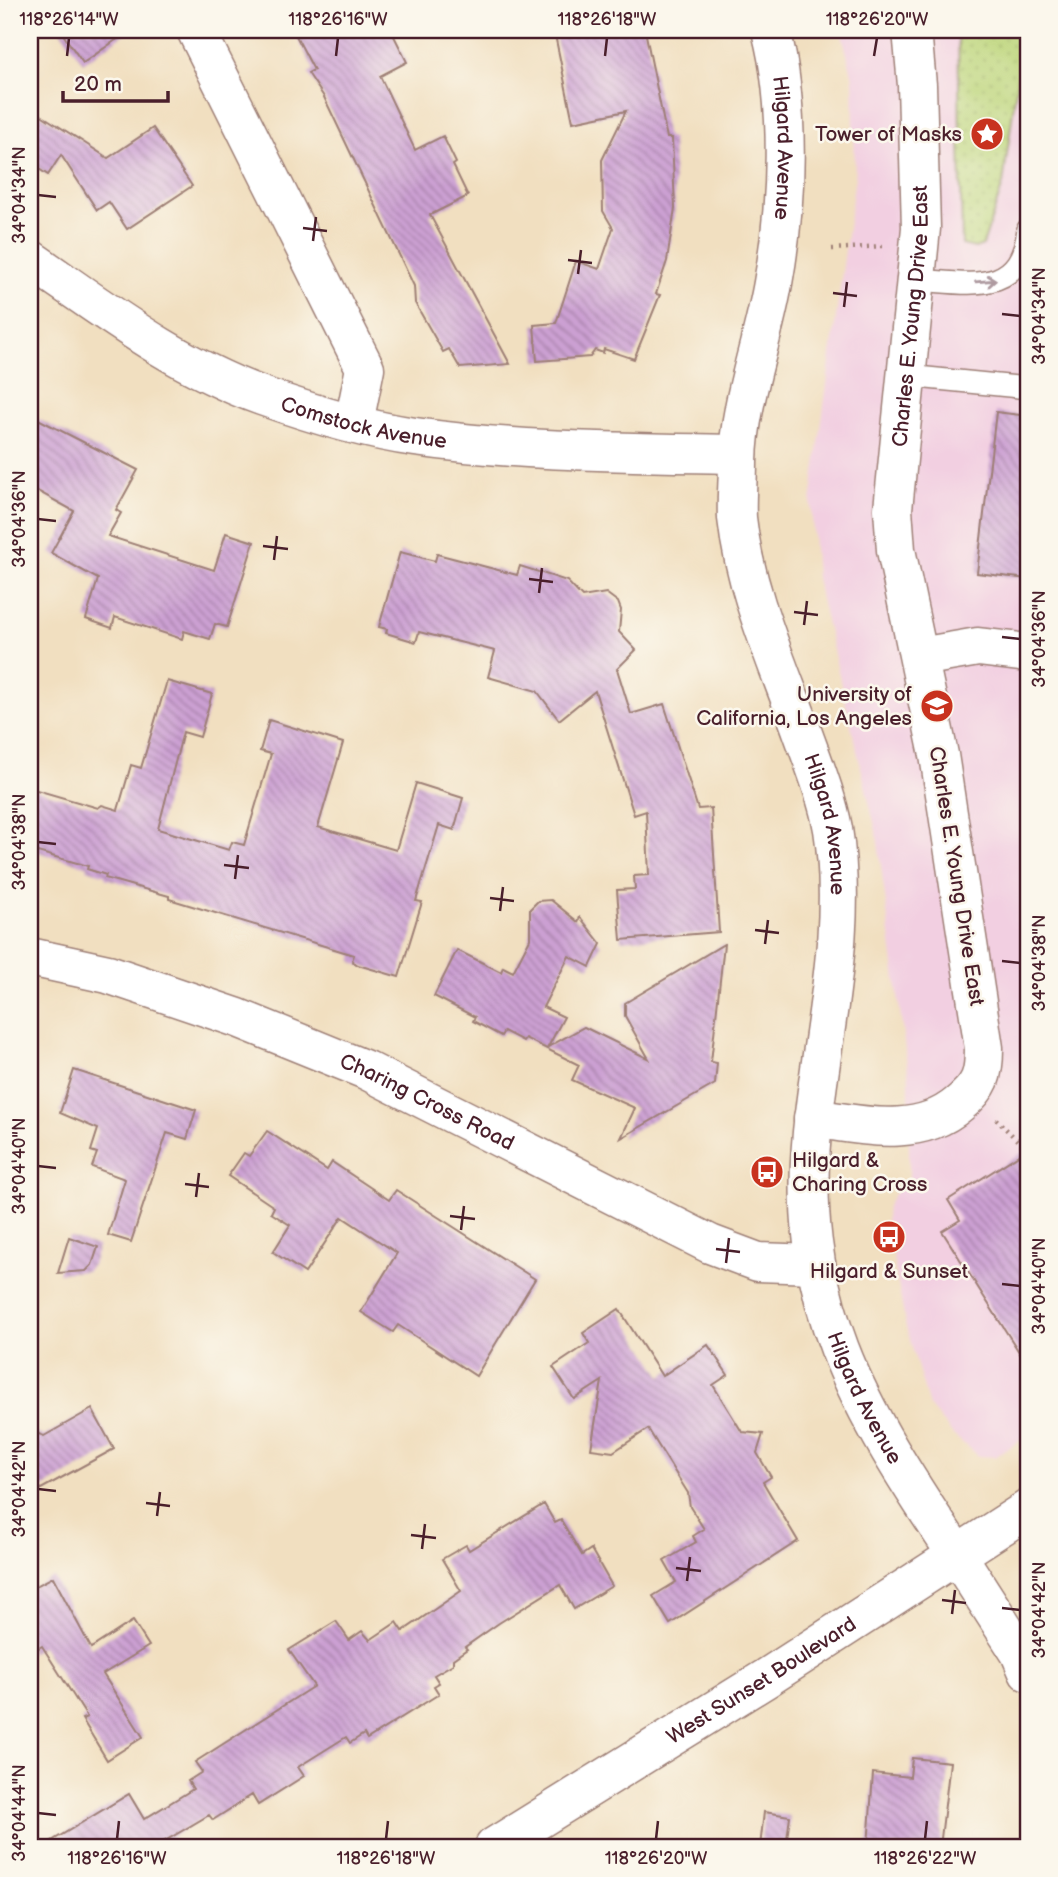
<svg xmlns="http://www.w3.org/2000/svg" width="1058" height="1877" font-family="'Balsamiq Sans',sans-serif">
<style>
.built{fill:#f2cfe1}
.grass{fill:url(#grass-dots);stroke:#847a53;stroke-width:2}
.building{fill:url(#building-back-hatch)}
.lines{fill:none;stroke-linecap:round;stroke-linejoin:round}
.service-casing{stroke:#9e7f76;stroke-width:24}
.minor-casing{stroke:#9e7f76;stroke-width:41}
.tertiary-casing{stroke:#9e7f76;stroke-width:41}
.secondary-casing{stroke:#9e7f76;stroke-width:41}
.path{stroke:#9e7f76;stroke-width:4.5;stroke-dasharray:2 5;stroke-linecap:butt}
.service{stroke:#fff;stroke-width:21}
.minor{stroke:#fff;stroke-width:38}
.tertiary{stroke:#fff;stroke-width:38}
.secondary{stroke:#fff;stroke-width:38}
.oneway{stroke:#ae9aa0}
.ticks{fill:none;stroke:#4a1f2b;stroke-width:2.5}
.labels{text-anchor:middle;stroke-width:5;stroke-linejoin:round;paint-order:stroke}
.poi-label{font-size:21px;fill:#4a1f2b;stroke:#fbf7ec;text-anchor:end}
.street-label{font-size:21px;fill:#4a1f2b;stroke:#fbf7ec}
.neatline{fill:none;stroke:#4a1f2b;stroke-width:2.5}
.ticks-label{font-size:18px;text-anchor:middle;fill:#4a1f2b}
</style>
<defs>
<pattern id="grass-dots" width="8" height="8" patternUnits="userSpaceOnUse" patternTransform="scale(1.75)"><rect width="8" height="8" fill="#bdd67b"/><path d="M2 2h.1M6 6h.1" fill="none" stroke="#a4b76a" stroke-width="1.8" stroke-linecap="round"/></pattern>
<pattern id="building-back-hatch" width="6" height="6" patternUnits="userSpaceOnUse" patternTransform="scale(1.75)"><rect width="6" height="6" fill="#cca0d3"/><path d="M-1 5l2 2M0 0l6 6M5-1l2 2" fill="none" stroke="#a882ab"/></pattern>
</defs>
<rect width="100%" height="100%" fill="#fbf7ec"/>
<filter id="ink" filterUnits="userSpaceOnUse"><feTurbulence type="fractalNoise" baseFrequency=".0143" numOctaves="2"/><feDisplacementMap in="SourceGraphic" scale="14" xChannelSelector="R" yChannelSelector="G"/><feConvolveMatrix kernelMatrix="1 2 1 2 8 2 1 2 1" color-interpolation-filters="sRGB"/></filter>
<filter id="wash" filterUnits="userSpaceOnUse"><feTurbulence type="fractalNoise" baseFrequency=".00686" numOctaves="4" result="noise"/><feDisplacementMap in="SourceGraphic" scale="28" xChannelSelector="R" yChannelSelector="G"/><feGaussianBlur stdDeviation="1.57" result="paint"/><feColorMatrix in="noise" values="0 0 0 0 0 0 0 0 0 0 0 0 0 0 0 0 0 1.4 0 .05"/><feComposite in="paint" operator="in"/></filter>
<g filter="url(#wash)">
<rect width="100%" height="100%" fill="#f1dfc0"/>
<path class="built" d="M841 30H1028V1435L995 1457 979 1456 953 1435 929 1406 906 1327 886 1219 887 1206 896 1191 909 1181V1080L877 835 816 578 811 502 855 177 853 78Z"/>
<path class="grass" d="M958 30H1024L1003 184 983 245 975 248 962 245Z"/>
<g id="blocks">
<g class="building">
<path d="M60 30H130L83 63Z"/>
<path d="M293 30H391L407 62 380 76 415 150 443 136 456 163 453 165 468 196 430 215 510 364 460 368 449 349 443 352 415 303 414 286 324 97 308 73 314 70Z"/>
<path d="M554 30H645L667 138H672L675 208 667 261 656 294 660 295 634 359 604 349 603 353 595 350 590 357 537 361 534 325 556 323 576 261 599 269 613 228 603 211 602 160 626 111 573 122Z"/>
<path d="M32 109 108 158 153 128 192 186 127 229 109 202 97 210 61 155 48 175 30 163V116L41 123Z"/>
<path d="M996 412 1028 416V579L977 573Z"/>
<path d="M38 419 138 470 116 510 121 513 108 536 214 570 226 533 254 542 227 627 215 624 210 639 184 631 182 639 115 617 112 628 86 619 98 579 51 553 74 511 30 487V435Z"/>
<path d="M400 552 435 561 437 554 517 575 520 566 567 581 582 597 606 593 618 602 621 610 619 632 636 650 617 669 631 714 664 704 698 809 711 808 719 932 621 940 617 890 635 889 634 876 649 875 646 811 634 815 595 691 559 720 537 691 488 677 495 651 419 632 416 642 386 633 387 629 379 627Z"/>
<path d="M167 681 212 694 200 737 183 732 158 829 229 850 232 842 244 845 271 754 260 751 269 720 343 743 318 827 396 850 416 783 463 798 454 830 439 825 416 901 422 902 399 977 358 965 352 961 354 955 169 899V896L105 878 106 875 87 869 88 866 30 850V788L98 808 102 805 118 810 131 765 141 768Z"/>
<path d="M551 900 578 922 580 917 601 944 590 967 569 956 543 1007 564 1017 548 1047 584 1027 649 1059 625 1016V1003L724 944 711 1062 717 1063 715 1084 621 1138 635 1108 572 1080 579 1065 525 1038 523 1041 504 1031 501 1036 473 1021 475 1017 434 996 457 950 501 972 503 967 513 972 530 939V909L538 901Z"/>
<path d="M74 1070 196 1110 187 1139 167 1133 131 1242 108 1235 125 1179 92 1167 97 1153 91 1151 98 1129 60 1113Z"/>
<path d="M267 1131 327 1170 332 1162 389 1200 396 1190 535 1279 476 1376 398 1325 393 1332 361 1312 397 1253 342 1217 305 1273 273 1252 290 1225 271 1213 274 1207 228 1176 244 1153 249 1156Z"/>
<path d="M1028 1149V1366L942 1231 960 1220 948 1200Z"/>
<path d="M69 1237 98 1247 92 1265 86 1271 58 1273Z"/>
<path d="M619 1309 662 1376 708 1345 728 1375 713 1385 742 1432 763 1434 757 1453 771 1477 763 1482 798 1541 670 1624 653 1596 676 1582 664 1561 696 1542 693 1536 704 1529 690 1507 688 1493 648 1429 613 1452 591 1449 602 1381 574 1399 553 1367 589 1343 583 1333Z"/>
<path d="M92 1409 114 1449 30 1495V1431L44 1436Z"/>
<path d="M544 1504 555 1523 561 1520 582 1555 591 1549 612 1586 574 1609 560 1585 499 1623 465 1647 467 1649 453 1659V1664L434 1675 439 1683 434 1686 439 1694 367 1739 364 1734 350 1743 346 1737 298 1767 304 1776 258 1805 252 1795 213 1820 209 1815 160 1844 161 1847H42L129 1794 144 1819 193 1789 188 1781 202 1772 195 1762 314 1686 289 1650 336 1621 349 1640 362 1631 370 1640 397 1622 403 1631 461 1591 442 1559 466 1545 469 1550Z"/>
<path d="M53 1577 91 1648 133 1621 149 1646 103 1674 143 1737 107 1760 82 1719 87 1717 42 1646 30 1653V1589Z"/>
<path d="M912 1758 950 1762 940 1847H868L873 1773 910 1777Z"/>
<path d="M764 1812 790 1816 786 1847H760Z"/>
</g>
</g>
</g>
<g filter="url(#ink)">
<use href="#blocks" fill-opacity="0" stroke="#9e7f76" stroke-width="2"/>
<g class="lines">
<defs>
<g id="service">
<path d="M918 280C969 283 1021 297 1028 229"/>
<path d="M907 376 1028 388"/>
</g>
<g id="minor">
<path d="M196 30 365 368 354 423"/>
<path id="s1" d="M30 259C103 309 177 366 262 396 310 413 364 430 415 437 519 452 634 452 738 454"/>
<path d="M920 657 978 647 1028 653"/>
<path id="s2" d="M30 957 108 974 238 1018 366 1070 710 1244 758 1262 814 1264"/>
<path id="s3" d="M813 1118C863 1125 918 1139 959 1104 981 1086 984 1075 984 1048L939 755 896 550 893 509 921 228 917 85 912 30"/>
<path d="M957 1555 1020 1653 1028 1672"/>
</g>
<g id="tertiary">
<path id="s4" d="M771 30C791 106 787 206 773 283 763 342 739 402 738 462 738 480 736 500 737 518 745 591 777 662 802 731 813 762 827 796 833 829 848 925 825 1019 814 1114 791 1300 858 1407 957 1555"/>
</g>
<g id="secondary">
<path id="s5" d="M494 1847 765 1679 1028 1509"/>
</g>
</defs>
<use href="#service" class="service-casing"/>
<use href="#minor" class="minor-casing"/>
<use href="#tertiary" class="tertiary-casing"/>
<use href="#secondary" class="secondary-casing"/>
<g class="path">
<path d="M832 249 883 246"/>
<path d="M996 1119 1027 1150"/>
</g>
<use href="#service" class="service"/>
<use href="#minor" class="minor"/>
<use href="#tertiary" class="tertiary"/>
<use href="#secondary" class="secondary"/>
</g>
<defs><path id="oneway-shaft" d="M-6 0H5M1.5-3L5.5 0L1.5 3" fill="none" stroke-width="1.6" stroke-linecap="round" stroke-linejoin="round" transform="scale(1.75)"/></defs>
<use class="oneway" href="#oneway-shaft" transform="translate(986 281) rotate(-5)"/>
</g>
<path class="ticks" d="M67 56 69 38M336 56 338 38M605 56 607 38M874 56 877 38M38 195 56 197M303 228 327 231M313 241 316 217M568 260 592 263M578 274 581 250M833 293 857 296M844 307 847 282M1002 314 1020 316M38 519 56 521M263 546 288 549M274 560 277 536M529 579 553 582M539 593 542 568M794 612 818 615M804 625 807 601M1002 637 1020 639M38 842 56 844M224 865 249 868M235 879 238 855M490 898 514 901M500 911 503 887M755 930 779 933M765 944 768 920M1002 961 1020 963M38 1166 56 1168M185 1184 209 1187M196 1197 199 1173M450 1216 475 1219M461 1230 464 1206M716 1249 740 1252M726 1263 729 1238M1002 1284 1020 1286M38 1489 56 1491M146 1503 170 1506M157 1516 160 1492M411 1535 436 1538M422 1549 425 1524M676 1568 701 1571M687 1581 690 1557M942 1600 966 1603M1002 1608 1020 1610M952 1614 955 1590M38 1813 56 1815M117 1839 119 1821M386 1839 388 1821M656 1839 658 1821M925 1839 927 1821"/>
<defs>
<symbol id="sight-disc" viewBox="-11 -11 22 22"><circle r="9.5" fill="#c8321e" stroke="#fbf7ec"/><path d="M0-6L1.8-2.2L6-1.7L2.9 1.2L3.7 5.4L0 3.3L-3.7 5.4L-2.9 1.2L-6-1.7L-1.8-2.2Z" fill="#fff"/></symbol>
<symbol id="university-disc" viewBox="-11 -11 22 22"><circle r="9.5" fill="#c8321e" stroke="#fbf7ec"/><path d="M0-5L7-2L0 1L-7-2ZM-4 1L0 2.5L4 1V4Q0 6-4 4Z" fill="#fff"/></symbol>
<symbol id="bus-disc" viewBox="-11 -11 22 22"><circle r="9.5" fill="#c8321e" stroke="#fbf7ec"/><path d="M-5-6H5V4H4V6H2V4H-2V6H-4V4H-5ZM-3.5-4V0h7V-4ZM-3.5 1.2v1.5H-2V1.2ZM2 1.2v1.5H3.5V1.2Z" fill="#fff"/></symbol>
</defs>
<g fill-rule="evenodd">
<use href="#sight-disc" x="968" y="115" width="38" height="38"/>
<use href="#university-disc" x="918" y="687" width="38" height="38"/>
<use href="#bus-disc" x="748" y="1153" width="38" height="38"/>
<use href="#bus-disc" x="870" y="1218" width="38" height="38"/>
</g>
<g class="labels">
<g class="poi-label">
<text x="962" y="141">Tower of Masks</text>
<text x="912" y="701">University of<tspan x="912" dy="24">California, Los Angeles</tspan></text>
<text x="792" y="1167" text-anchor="start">Hilgard &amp;<tspan x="792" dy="24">Charing Cross</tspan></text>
<text x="889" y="1278" text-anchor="middle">Hilgard &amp; Sunset</text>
</g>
<g class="street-label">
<text dy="7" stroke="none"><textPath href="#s4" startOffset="119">Hilgard Avenue</textPath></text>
<text dy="7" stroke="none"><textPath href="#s3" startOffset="957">Charles E. Young Drive East</textPath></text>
<text dy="7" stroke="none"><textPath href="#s1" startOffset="376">Comstock Avenue</textPath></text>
<text dy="7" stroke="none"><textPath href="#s4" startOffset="814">Hilgard Avenue</textPath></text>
<text transform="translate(957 876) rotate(81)" y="7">Charles E. Young Drive East</text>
<text dy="7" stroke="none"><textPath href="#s2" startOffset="424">Charing Cross Road</textPath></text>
<text dy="7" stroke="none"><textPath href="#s4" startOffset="1400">Hilgard Avenue</textPath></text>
<text dy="7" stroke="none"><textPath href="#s5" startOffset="315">West Sunset Boulevard</textPath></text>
</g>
</g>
<rect width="1058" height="1877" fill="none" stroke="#fbf7ec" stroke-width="77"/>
<path d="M63 91v10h105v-10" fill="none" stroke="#4a1f2b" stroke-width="3.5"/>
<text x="74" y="91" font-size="21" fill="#4a1f2b" stroke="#fbf7ec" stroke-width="5" paint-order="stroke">20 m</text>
<rect x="38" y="38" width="982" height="1801" class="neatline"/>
<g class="ticks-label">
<text x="69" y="25">118°26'14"W</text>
<text x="338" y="25">118°26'16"W</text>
<text x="607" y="25">118°26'18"W</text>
<text x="877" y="25">118°26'20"W</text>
<text transform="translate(19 195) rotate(-90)" y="6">34°04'34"N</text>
<text transform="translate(1039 316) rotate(-90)" y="6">34°04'34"N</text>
<text transform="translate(19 519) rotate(-90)" y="6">34°04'36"N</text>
<text transform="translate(1039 639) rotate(-90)" y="6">34°04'36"N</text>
<text transform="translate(19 842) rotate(-90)" y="6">34°04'38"N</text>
<text transform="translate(1039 963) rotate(-90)" y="6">34°04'38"N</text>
<text transform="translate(19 1166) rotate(-90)" y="6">34°04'40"N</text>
<text transform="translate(1039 1286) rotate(-90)" y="6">34°04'40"N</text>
<text transform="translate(19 1489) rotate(-90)" y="6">34°04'42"N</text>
<text transform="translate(1039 1610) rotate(-90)" y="6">34°04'42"N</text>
<text transform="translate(19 1813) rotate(-90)" y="6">34°04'44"N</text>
<text x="117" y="1864">118°26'16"W</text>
<text x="386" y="1864">118°26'18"W</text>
<text x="656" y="1864">118°26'20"W</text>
<text x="925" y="1864">118°26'22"W</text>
</g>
</svg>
